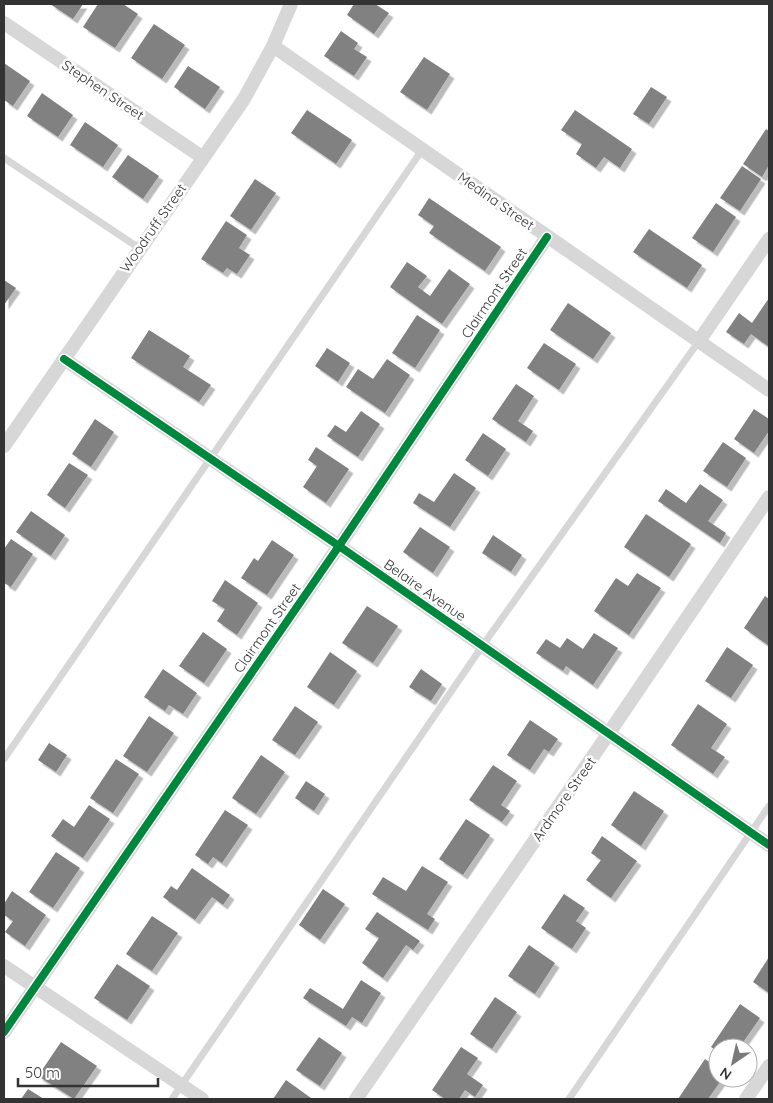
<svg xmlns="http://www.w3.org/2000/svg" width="773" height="1103" font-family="Quicksand,sans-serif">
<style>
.building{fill:#818181;filter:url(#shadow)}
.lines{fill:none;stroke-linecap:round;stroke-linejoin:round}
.lane{stroke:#d7d7d7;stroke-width:7}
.street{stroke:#d7d7d7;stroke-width:14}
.cycleway-casing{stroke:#fff;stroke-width:11}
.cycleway{stroke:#00873e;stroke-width:8}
.labels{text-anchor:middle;stroke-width:5;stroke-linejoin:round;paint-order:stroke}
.street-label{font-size:14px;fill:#333;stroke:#fff}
</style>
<defs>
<filter id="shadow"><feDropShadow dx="4.5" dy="4.5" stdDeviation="0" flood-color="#0004"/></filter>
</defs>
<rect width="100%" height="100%" fill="#fff"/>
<g class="building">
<path d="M50 4H83L73 19Z"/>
<path d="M98 4H123L138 14 115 48 83 27Z"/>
<path d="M354 4H375L389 13 374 34 347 15Z"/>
<path d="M154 24 185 45 162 79 131 58Z"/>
<path d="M341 31 358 43 354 49 367 57 354 76 324 56Z"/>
<path d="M424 57 450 74 427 110 400 92Z"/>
<path d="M4 63 30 81 13 106 4 100Z"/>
<path d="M188 66 220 87 205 109 174 87Z"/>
<path d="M651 87 667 97 649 124 633 114Z"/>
<path d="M42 93 73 115 58 137 27 116Z"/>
<path d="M307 110 352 140 336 164 291 133Z"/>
<path d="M575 110 632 149 620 168 604 157 596 168 576 154 582 144 561 130Z"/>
<path d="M85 122 118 145 103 167 70 145Z"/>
<path d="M766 129 769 131V165L762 177 743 164Z"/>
<path d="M128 155 159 176 143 199 112 177Z"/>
<path d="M742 166 761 179 740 211 720 198Z"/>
<path d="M255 179 276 193 251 230 230 216Z"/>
<path d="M429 198 501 247 485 271 429 233 434 226 418 215Z"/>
<path d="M716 203 736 217 713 252 692 238Z"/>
<path d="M226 221 247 235 239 248 250 255 237 274 227 268 223 273 201 259Z"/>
<path d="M649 229 702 265 687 288 633 252Z"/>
<path d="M407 262 427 276 418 287 430 296 449 269 470 284 442 324 390 287Z"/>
<path d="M4 280 16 288 4 305Z"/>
<path d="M769 298V347L751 334 744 344 726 332 739 313 752 323Z"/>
<path d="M568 303 611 333 593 359 550 330Z"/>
<path d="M417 315 440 330 415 368 392 353Z"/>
<path d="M149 330 190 356 183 367 211 385 199 402 131 358Z"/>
<path d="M544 343 576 364 559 390 527 368Z"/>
<path d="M327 348 350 363 338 382 315 366Z"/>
<path d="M387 359 410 375 385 413 346 387 358 369 373 379Z"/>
<path d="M516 384 534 396 518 421 533 431 526 442 492 419Z"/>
<path d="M754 409 769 419V431L754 453 734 439Z"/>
<path d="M361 411 380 424 358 457 327 436 335 425 346 432Z"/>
<path d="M95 419 114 432 91 467 72 454Z"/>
<path d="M483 433 506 449 488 476 465 460Z"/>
<path d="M723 442 746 458 727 487 703 471Z"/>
<path d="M316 447 349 469 326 503 303 487 317 466 308 460Z"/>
<path d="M69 463 88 475 65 508 47 495Z"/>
<path d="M454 473 476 488 450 527 413 503 419 493 434 502Z"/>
<path d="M700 484 723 500 708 521 726 533 720 543 658 501 666 489 686 503Z"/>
<path d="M31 511 65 535 51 556 16 532Z"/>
<path d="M646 514 691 544 669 577 624 547Z"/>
<path d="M420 527 450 547 433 573 403 552Z"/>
<path d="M493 535 522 555 511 572 482 553Z"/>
<path d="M11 539 33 554 11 587 4 583V549Z"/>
<path d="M272 540 294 555 267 595 241 578 254 558 258 561Z"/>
<path d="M637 573 661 588 629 635 594 611 616 578 628 586Z"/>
<path d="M225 580 258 603 237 635 217 621 225 609 212 601Z"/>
<path d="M765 596 769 599V646L744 628Z"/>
<path d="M367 606 398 626 373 663 342 643Z"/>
<path d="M203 632 227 649 204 683 179 666Z"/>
<path d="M594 633 618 648 593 685 566 666 563 671 536 653 546 639 560 648 567 638 583 649Z"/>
<path d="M727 647 753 665 731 698 705 681Z"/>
<path d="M330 652 357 671 334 705 307 687Z"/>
<path d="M163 669 197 693 183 714 169 705 165 711 144 697Z"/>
<path d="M421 669 442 684 431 701 409 687Z"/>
<path d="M698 704 727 724 711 748 725 757 713 774 671 745Z"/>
<path d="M295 706 318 722 295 755 272 740Z"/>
<path d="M149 716 174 733 147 772 123 756Z"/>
<path d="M530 720 558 739 549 752 544 749 530 770 507 755Z"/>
<path d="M49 743 67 755 56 772 38 760Z"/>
<path d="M261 755 285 772 256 814 232 798Z"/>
<path d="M116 759 139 774 113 813 90 798Z"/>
<path d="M493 765 517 781 501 805 510 811 502 822 469 800Z"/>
<path d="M306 781 325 794 314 811 295 798Z"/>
<path d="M634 791 664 811 641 846 611 825Z"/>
<path d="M89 805 110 819 83 858 51 836 63 819 74 827Z"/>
<path d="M225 810 248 825 222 863 213 857 208 864 195 855Z"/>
<path d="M466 819 490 835 463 875 439 859Z"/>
<path d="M602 836 637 861 611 898 586 880 601 860 591 853Z"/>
<path d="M56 852 80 868 53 908 29 892Z"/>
<path d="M422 866 448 882 427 914 435 919 428 930 372 894 383 877 406 891Z"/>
<path d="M192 868 230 895 223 905 212 897 195 920 163 897 171 886 177 890Z"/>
<path d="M323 889 345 904 320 940 299 925Z"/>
<path d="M12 891 46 915 25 946 5 932 13 921 4 915V904Z"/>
<path d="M564 894 585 908 576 921 586 928 572 949 541 928Z"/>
<path d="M377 912 420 941 413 950 406 945 383 978 362 963 379 938 365 929Z"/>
<path d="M152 916 178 933 152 971 126 954Z"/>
<path d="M529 945 555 963 535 994 508 976Z"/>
<path d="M769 957V993L753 982Z"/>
<path d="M117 964 150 986 127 1020 94 998Z"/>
<path d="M361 980 381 993 362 1023 352 1017 346 1026 303 998 310 988 343 1009Z"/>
<path d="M495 997 517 1012 492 1049 470 1034Z"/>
<path d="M740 1004 760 1018 739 1048H718V1052L711 1047Z"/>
<path d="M319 1037 342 1053 320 1086 296 1070Z"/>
<path d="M61 1042 97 1066 74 1099 38 1076Z"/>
<path d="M461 1047 478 1058 467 1074 483 1085 475 1097 465 1090 459 1099H445L432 1090Z"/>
<path d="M705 1059 718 1068V1078H723L708 1099H678Z"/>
<path d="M286 1080 311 1098 310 1099H273Z"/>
<path d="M28 1089 44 1099H21Z"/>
</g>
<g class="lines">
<g class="lane">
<path d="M4 158 139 248"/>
<path d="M4 759 422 150"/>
<path d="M172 1099 483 645 699 341"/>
<path d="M569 1099 769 806"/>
</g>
<g class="street">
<path d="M4 23 202 157"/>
<path d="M273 46 769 390"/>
<path d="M699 341 769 239"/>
<path d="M64 359 339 546 769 845"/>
<path d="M4 446 244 99 273 46 291 4"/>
<path d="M4 966 202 1099"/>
<path d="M4 1032 339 546 547 237"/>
<path d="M356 1099 609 733 769 497"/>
<path d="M746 1099 769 1066"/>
</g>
<defs>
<g id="cycleway">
<path d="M64 359 339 546 769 845"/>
<path d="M4 1032 339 546 547 237"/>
</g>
</defs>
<use href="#cycleway" class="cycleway-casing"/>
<use href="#cycleway" class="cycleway"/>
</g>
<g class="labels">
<g class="street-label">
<text transform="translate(103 90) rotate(34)" y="5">Stephen Street</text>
<text transform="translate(496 201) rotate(35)" y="5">Medina Street</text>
<text transform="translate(153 228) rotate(-55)" y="5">Woodruff Street</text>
<text transform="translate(494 293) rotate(-56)" y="5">Clairmont Street</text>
<text transform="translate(425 590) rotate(35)" y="5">Belaire Avenue</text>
<text transform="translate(267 628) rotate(-55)" y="5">Clairmont Street</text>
<text transform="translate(564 799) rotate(-55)" y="5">Ardmore Street</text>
</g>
</g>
<rect width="773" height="1103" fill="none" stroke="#333333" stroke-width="10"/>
<g transform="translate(733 1063) rotate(214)"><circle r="24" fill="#ffffff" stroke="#adadad"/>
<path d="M0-4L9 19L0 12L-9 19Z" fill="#7a7a7a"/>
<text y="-8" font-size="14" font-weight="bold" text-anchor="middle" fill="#333333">N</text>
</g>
<path d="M18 1078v8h140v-8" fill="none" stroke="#333333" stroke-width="2.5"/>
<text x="25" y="1078" font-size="15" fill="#333333" stroke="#ffffff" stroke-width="4" paint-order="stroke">50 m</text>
</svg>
